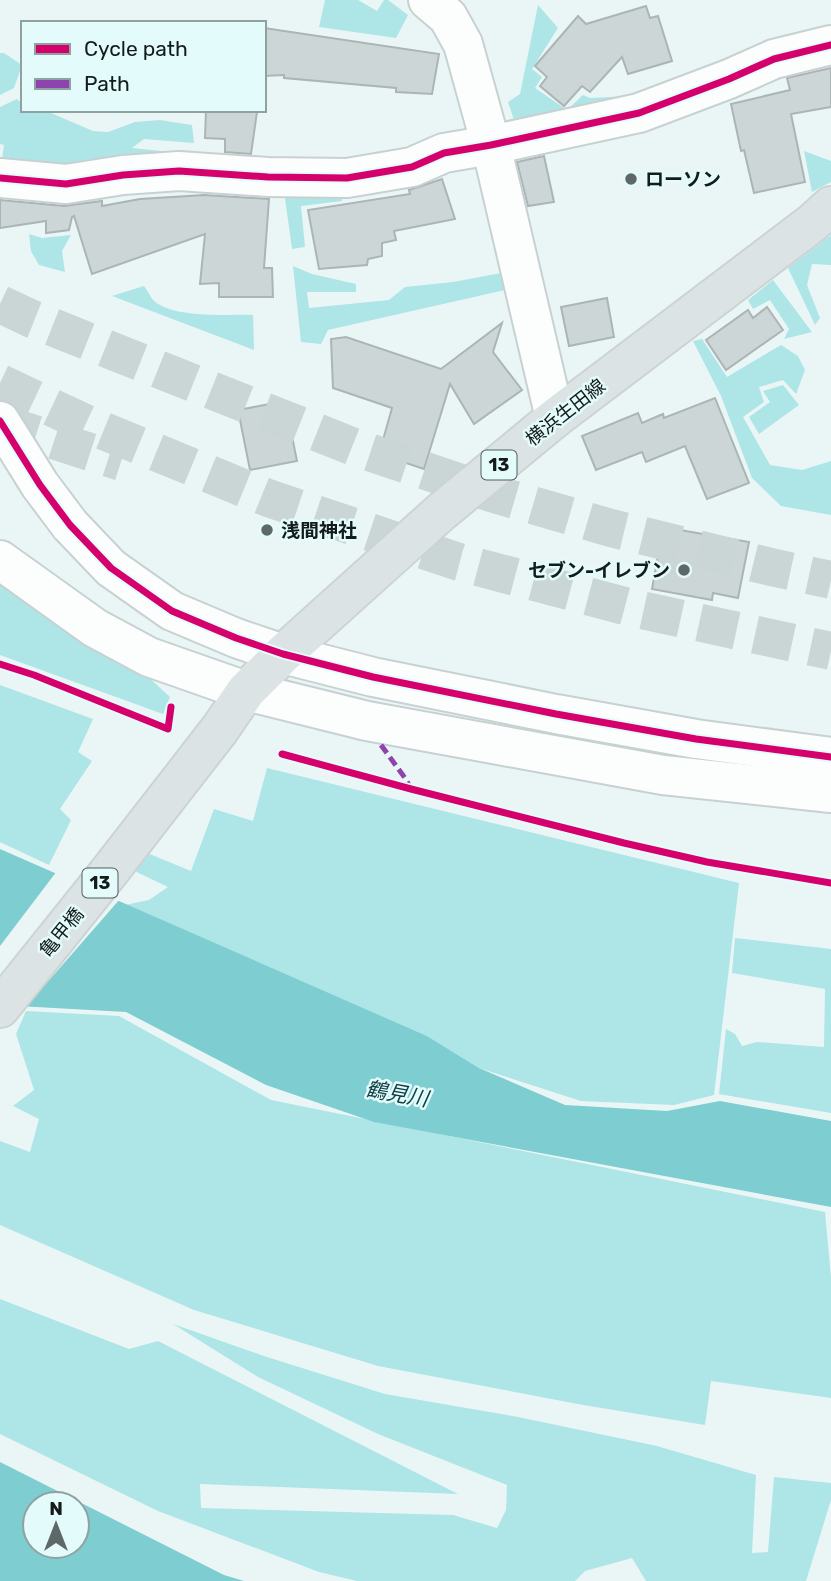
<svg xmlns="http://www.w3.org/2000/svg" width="831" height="1581" font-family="Rubik,'Noto Sans JP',sans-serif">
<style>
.green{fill:#aee5e7}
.water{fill:#7ecdd0;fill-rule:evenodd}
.pier{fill:#eaf6f6}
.building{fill:#ccd6d6;stroke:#abb5b5;stroke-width:2}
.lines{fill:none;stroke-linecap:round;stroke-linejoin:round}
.highway-tunnel{stroke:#cad5d5;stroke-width:38;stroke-dasharray:38 19;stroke-linecap:butt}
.minor-casing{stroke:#c8d1d1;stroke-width:42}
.major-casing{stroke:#cdd3d3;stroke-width:42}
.minor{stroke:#fcfefe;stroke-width:38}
.major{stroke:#dbe3e4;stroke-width:38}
.quiet{stroke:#8e44ad;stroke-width:5;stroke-dasharray:10 5;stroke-linecap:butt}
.cycleway-casing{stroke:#e4fbfc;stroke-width:11}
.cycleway{stroke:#d6006c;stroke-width:7}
.poi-dot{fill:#5e6868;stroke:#e4fbfc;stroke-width:2.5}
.labels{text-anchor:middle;stroke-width:5;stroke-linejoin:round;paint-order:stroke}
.shield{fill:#e4fbfc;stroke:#525e5e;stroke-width:2}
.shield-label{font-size:18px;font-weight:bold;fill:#131b1b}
.poi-label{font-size:19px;font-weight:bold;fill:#131b1b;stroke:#e4fbfc;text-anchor:start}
.street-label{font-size:19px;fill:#131b1b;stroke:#e4fbfc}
.water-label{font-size:21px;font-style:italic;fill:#104144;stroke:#e4fbfc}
</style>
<rect width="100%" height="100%" fill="#eaf6f6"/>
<g class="green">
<path d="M325 0H358L377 11 384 0H388L408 15 396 38 319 27Z"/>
<path d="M538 5 558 28 532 69 542 77 535 88 567 110 583 95 590 98 668 94 517 129 508 102 520 94Z"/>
<path d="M0 53H4L22 65 14 88 0 95Z"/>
<path d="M17 99 23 104V110H29L32 113H51L93 131 108 132 135 122 160 120 192 125 194 143 144 139 132 148 201 155 202 165 1 166 4 145 0 144V107Z"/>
<path d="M804 151 831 161V182L812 192Z"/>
<path d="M284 191H342V201L301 206 305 247 292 249Z"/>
<path d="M29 234 42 238 71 235 62 251 65 272 39 265 31 251Z"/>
<path d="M831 235V265L812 264 807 285 820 318 815 325 788 268Z"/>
<path d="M293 266 312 274 356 284V292H307L309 308 389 300 405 287 453 282 501 273 505 290 328 330 321 344 301 342Z"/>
<path d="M773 280 812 332 784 339 789 329 770 300 753 309 748 300Z"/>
<path d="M144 286C147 290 150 296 153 300 173 319 227 314 253 315L254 350 112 296Z"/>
<path d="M702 339 727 377 781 345 798 356 805 370 796 394 783 380 759 387 764 402 743 417 770 465 802 470 831 461V515L781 506 752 478 721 396 693 341Z"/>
<path d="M783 385 799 405 759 434 749 417 770 402 763 391Z"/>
<path d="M0 577 123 654 170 697 163 714 0 655Z"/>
<path d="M0 685 93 719 78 752 92 761 60 809 71 820 49 865 0 842Z"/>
<path d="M267 768 739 883 714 1095 674 1105 581 1101 479 1068 427 1036 125 905 149 900 168 887 124 866 135 848 191 871 214 809 253 821Z"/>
<path d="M735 938 831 949V1113L719 1094 726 1029 735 1034 742 1046 757 1042 824 1047 825 989 732 973Z"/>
<path d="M26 1011 119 1016 271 1100 825 1212 831 1277V1398L711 1381 705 1425 583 1405 378 1366 194 1310 0 1225V1141L30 1152 39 1119 13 1106 34 1090 16 1034Z"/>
<path d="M0 1299 129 1349 158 1341 458 1494 200 1484 201 1508 453 1515 497 1528 506 1510 507 1485 378 1434 258 1377 173 1324 267 1357 385 1394 518 1417 657 1446 756 1475 752 1553 768 1552 774 1477 831 1483V1500L806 1581H646L632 1558 585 1571 575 1581H357L319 1572 158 1511 0 1434Z"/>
</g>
<g class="water">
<path d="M0 849 427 1036 479 1068 565 1105 667 1111 720 1101 831 1121V1207L374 1122 266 1085 126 1012 0 1005Z"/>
<path d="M0 1462 224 1575 244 1581H0ZM77 1504V1546H35V1504Z"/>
</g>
<path class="pier" d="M57 871 120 899 24 1009 0 1008V946Z"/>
<g class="building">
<path d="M646 6 650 18 658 16 672 61 628 74 622 57 590 92 582 86 564 106 540 86 547 77 535 66 578 16 586 24Z"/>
<path d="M264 28 439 54 432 94 396 92V88L284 78V75L264 76Z"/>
<path d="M831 68V107L791 114 805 182 754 193 744 150 741 151 731 104 790 90 787 78Z"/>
<path d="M206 110 257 112 251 154 225 152V139L205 138Z"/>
<path d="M544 156 554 202 528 206 517 162Z"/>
<path d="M442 179 455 219 394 231 396 240 382 243V256L368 259 367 265 319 269 308 210 410 194 409 190Z"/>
<path d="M204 195 269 199 264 268H272L273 297H219V283L200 284 205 234 92 274 74 216 72 217 69 230 46 233V221L0 228V200L64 206 102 201V206L140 199Z"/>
<path d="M607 298 614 337 569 346 561 307Z"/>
<path d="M767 307 783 330 726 370 706 340 748 310 753 318Z"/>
<path d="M502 323 493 352 522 390 474 424 450 384 424 469 379 454 392 408 333 388 331 339 346 337 441 369Z"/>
<path d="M715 398 749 483 707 499 685 446 646 462 642 452 596 470 582 436 638 413 642 423 663 414 664 418Z"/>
<path d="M270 404 272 411 286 407 297 461 250 470 238 410Z"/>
<path d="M663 527 749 542 738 598 713 593 712 600 652 589Z"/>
</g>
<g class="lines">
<g class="highway-tunnel">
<path d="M0 304 32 319 354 447 491 493 611 528 771 567 831 580"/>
<path d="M0 383 89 425 268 498 459 562 632 608 831 651"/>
<path d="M0 423 121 462"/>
</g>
<defs>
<g id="minor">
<path d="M428 0 448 17 463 44 491 145 555 418"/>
<path d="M0 178 66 184 123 175 179 171 268 177 347 178 412 167 444 153 491 145 639 113 729 79 774 59 831 45"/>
<path d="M0 421 40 485 70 525 111 568 172 611 236 638 283 654 373 677 556 714 696 739 831 757"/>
<path d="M0 560 95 628 149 657 246 691 367 721 663 775 831 793"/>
</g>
<path id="major" d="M0 1008 109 872 220 729 246 691 283 654 441 512 555 418 811 224 831 206"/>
</defs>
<use href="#minor" class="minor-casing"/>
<use href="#major" class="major-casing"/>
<use href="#minor" class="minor"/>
<use href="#major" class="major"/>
<path class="quiet" d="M381 745 405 778 411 789"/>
<defs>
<g id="cycleway">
<path d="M0 178 66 184 123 175 179 171 268 177 347 178 412 167 444 153 491 145 639 113 729 79 774 59 831 45"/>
<path d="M0 421 40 485 70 525 111 568 172 611 236 638 283 654 373 677 556 714 696 739 831 757"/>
<path d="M0 664 34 675 168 729 171 707"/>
<path d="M282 754 411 789 624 843 707 862 831 883"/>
</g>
</defs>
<use href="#cycleway" class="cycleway-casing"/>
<use href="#cycleway" class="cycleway"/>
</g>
<g class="poi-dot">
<circle cx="631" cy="179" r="7"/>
<circle cx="267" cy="530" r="7"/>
<circle cx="684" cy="570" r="7"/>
</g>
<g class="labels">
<g class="shield">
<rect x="481.5" y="450.5" width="35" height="29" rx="5"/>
<rect x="82.5" y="868.5" width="35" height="29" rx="5"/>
</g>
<g class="shield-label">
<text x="499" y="471">13</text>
<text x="100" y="889">13</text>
</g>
<g class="poi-label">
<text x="645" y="186">ローソン</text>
<text x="281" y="537">浅間神社</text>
<text x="670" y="577" text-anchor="end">セブン-イレブン</text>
</g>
<g class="street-label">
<text transform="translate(565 412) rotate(-38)" y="7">横浜生田線</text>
<text transform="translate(61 932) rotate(-51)" y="7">亀甲橋</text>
</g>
<g class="water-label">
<text transform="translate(397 1094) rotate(10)" y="7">鶴見川</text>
</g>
</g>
<rect x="21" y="21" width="245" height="91" fill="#e4fbfc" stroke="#90a1a2" stroke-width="2"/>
<rect x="35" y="44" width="35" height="10" fill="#d6006c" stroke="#90a1a2" stroke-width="2"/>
<text x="84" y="56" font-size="21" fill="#131b1b">Cycle path</text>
<rect x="35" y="79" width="35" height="10" fill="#8e44ad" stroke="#90a1a2" stroke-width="2"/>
<text x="84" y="91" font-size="21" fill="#131b1b">Path</text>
<g transform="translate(56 1525)"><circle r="33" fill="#e4fbfc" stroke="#90a1a2" stroke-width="2"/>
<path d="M0-5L12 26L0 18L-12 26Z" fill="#5e6868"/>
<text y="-10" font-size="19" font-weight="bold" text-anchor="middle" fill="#131b1b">N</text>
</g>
</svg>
